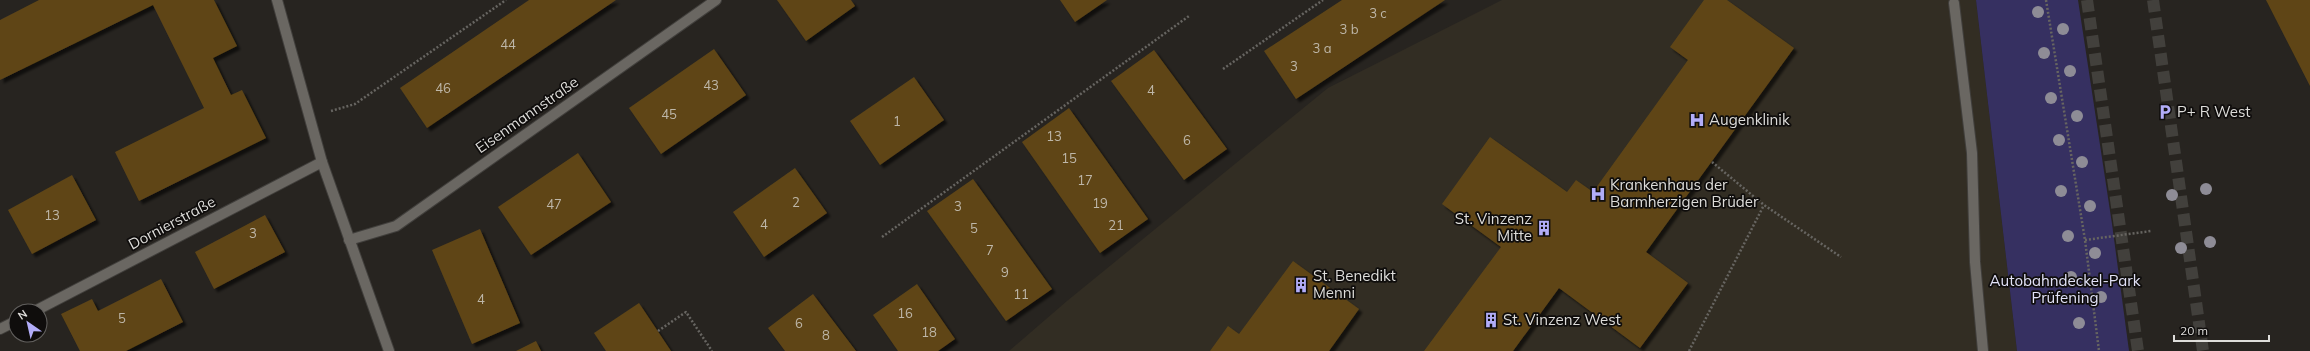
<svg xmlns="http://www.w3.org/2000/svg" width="2310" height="351" font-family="Mulish,sans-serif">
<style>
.built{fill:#322d23}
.green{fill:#363061}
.building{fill:#5e4517;filter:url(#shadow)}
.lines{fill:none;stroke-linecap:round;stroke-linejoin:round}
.highway-tunnel{stroke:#42403c;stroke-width:12;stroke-dasharray:12 6;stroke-linecap:butt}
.lane-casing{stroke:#413f3c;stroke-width:12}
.street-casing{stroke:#413f3c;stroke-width:12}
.path{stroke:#676561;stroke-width:2.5;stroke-dasharray:2 2;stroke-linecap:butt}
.lane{stroke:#6a6762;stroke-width:10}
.street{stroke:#6a6762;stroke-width:10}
.tree{fill:#8e8c96}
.labels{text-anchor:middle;stroke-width:3.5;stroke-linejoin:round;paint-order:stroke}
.number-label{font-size:13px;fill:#beb7a9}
.poi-label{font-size:15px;fill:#deddda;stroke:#0f0d0c;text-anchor:start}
.street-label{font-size:15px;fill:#deddda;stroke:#0f0d0c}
.park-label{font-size:15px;fill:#e2e2f7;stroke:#0f0d0c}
</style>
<defs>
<filter id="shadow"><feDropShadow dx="3.5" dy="3.5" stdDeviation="1" flood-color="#0009"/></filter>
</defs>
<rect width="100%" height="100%" fill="#272420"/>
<path class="built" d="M1502 0H1976L2017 351H1009L1067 301 1328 88Z"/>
<path class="green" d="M1976 0H2078L2112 224 2129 351H2017Z"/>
<g class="building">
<path d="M39 0H214L237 46 213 58 231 95 242 90 266 138 139 201 115 152 204 108 153 5 0 80V20Z"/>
<path d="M529 0H616L427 128 400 88Z"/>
<path d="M777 0H851L855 6 806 41Z"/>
<path d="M1060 0H1107L1075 22Z"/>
<path d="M1342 0H1445L1296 99 1264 51Z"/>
<path d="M1704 0H1727L1794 48 1646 252 1688 283 1640 348 1559 288 1513 351H1424L1501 247 1442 204 1490 137 1567 192 1576 180 1593 192 1688 60 1670 47Z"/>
<path d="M2266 0H2310V86Z"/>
<path d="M714 49 746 95 661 154 629 108Z"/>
<path d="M1154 50 1227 149 1184 180 1111 81Z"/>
<path d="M914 77 944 120 880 165 850 121Z"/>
<path d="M1069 108 1148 219 1100 253 1022 142Z"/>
<path d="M578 153 611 202 531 255 498 207Z"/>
<path d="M795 168 827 213 764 257 733 212Z"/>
<path d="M72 175 96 220 32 254 8 210Z"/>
<path d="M973 179 1052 289 1006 321 927 211Z"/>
<path d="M265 215 285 252 214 289 195 252Z"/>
<path d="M480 229 520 323 472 344 432 250Z"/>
<path d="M1293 261 1359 309 1329 351H1210L1228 326 1239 334Z"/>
<path d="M161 279 183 322 126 351H80L61 314 92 299 98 311Z"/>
<path d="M917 284 955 339 938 351H898L873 315Z"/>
<path d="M813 294 831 318 856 351H785L768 328Z"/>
<path d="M639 303 671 351H606L594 333Z"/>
<path d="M536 341 541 351H516Z"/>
</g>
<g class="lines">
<g class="highway-tunnel">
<path d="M2087 0 2138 351"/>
<path d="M2153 0 2203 351"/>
</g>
<defs>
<g id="lane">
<path d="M1954 3 1972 153 1975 262 1983 351"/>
<path d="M35 311 322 162"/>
<path d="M0 329 16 321"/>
</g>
<g id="street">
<path d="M277 0 322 162 389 351"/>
<path d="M349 240 396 226 716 0"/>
</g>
</defs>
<use href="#lane" class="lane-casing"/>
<use href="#street" class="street-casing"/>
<g class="path">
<path d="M2046 0 2085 240 2099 351"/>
<path d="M1223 69 1323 0"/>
<path d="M331 111 355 104 506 0"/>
<path d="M1712 162 1764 205 1841 257"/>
<path d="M882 237 1189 16"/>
<path d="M2085 240 2151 231"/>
<path d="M658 331 686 312 712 351"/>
<path d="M1689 351 1764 205"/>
</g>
<use href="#lane" class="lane"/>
<use href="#street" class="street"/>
</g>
<g class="tree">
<circle cx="2038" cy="12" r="6"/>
<circle cx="2063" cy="29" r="6"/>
<circle cx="2044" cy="53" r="6"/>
<circle cx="2070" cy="71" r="6"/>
<circle cx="2051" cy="98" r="6"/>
<circle cx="2077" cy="116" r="6"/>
<circle cx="2059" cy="140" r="6"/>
<circle cx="2082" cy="162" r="6"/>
<circle cx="2206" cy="189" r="6"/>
<circle cx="2061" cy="191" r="6"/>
<circle cx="2172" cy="195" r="6"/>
<circle cx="2090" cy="206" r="6"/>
<circle cx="2068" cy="236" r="6"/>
<circle cx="2210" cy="242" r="6"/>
<circle cx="2181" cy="248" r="6"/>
<circle cx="2095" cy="253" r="6"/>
<circle cx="2071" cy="277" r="6"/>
<circle cx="2101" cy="297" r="6"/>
<circle cx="2079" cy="323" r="6"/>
</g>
<defs>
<symbol id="parking-bare" viewBox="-9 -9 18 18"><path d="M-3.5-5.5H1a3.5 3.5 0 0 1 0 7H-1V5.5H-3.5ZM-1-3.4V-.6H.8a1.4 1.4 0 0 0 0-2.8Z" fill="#b2adf9" stroke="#0f0d0c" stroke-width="2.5" paint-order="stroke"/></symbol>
<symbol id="hospital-bare" viewBox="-9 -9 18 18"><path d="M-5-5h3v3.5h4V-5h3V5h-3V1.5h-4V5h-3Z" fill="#b2adf9" stroke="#0f0d0c" stroke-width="2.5" paint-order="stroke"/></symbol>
<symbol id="building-bare" viewBox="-9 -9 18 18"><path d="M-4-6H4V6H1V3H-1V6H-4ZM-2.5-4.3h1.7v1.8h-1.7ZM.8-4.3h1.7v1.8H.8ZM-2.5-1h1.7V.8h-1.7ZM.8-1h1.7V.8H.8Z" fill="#b2adf9" stroke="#0f0d0c" stroke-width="2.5" paint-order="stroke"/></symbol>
</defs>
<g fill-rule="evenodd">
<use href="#parking-bare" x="2154" y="101" width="22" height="22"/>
<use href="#hospital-bare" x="1686" y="109" width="22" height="22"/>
<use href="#hospital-bare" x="1587" y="183" width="22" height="22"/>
<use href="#building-bare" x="1533" y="217" width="22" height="22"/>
<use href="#building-bare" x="1290" y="274" width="22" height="22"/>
<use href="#building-bare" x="1480" y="309" width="22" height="22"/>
</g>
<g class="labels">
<g class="number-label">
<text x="1378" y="18">3 c</text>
<text x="1349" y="34">3 b</text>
<text x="508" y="49">44</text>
<text x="1322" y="53">3 a</text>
<text x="1294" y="71">3</text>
<text x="711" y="90">43</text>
<text x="443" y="93">46</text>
<text x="1151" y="95">4</text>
<text x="669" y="119">45</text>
<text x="897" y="126">1</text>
<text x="1054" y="141">13</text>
<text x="1187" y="145">6</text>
<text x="1069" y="163">15</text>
<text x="1085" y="185">17</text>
<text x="796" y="207">2</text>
<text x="1100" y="208">19</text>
<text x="554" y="209">47</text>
<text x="958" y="211">3</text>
<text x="52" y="220">13</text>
<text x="764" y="229">4</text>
<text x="1116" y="230">21</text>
<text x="974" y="233">5</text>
<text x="253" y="238">3</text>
<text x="990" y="255">7</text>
<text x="1005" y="277">9</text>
<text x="1021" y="299">11</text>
<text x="481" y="304">4</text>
<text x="905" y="318">16</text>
<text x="122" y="323">5</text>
<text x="799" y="328">6</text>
<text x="929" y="337">18</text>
<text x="826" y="340">8</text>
</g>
<g class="poi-label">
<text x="2177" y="117">P+ R West</text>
<text x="1709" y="125">Augenklinik</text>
<text x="1610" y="190">Krankenhaus der<tspan x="1610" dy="17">Barmherzigen Brüder</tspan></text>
<text x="1532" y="224" text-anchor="end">St. Vinzenz<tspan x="1532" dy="17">Mitte</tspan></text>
<text x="1313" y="281">St. Benedikt<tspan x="1313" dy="17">Menni</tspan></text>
<text x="1503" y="325">St. Vinzenz West</text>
</g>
<g class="street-label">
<text transform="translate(527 115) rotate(-35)" y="5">Eisenmannstraße</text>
<text transform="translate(172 223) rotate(-28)" y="5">Dornierstraße</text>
</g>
<g class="park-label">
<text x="2065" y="286">Autobahndeckel-Park<tspan x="2065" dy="17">Prüfening</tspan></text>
</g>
</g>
<g transform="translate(28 323) rotate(326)"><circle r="19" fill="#0f0d0c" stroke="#62605e"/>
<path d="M0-3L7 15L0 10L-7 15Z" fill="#b2adf9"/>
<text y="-6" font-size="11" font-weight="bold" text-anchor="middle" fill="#deddda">N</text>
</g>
<path d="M2174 335v6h95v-6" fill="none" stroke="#deddda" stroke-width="2"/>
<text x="2180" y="335" font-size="12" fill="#deddda" stroke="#0f0d0c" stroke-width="3" paint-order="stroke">20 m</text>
</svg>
